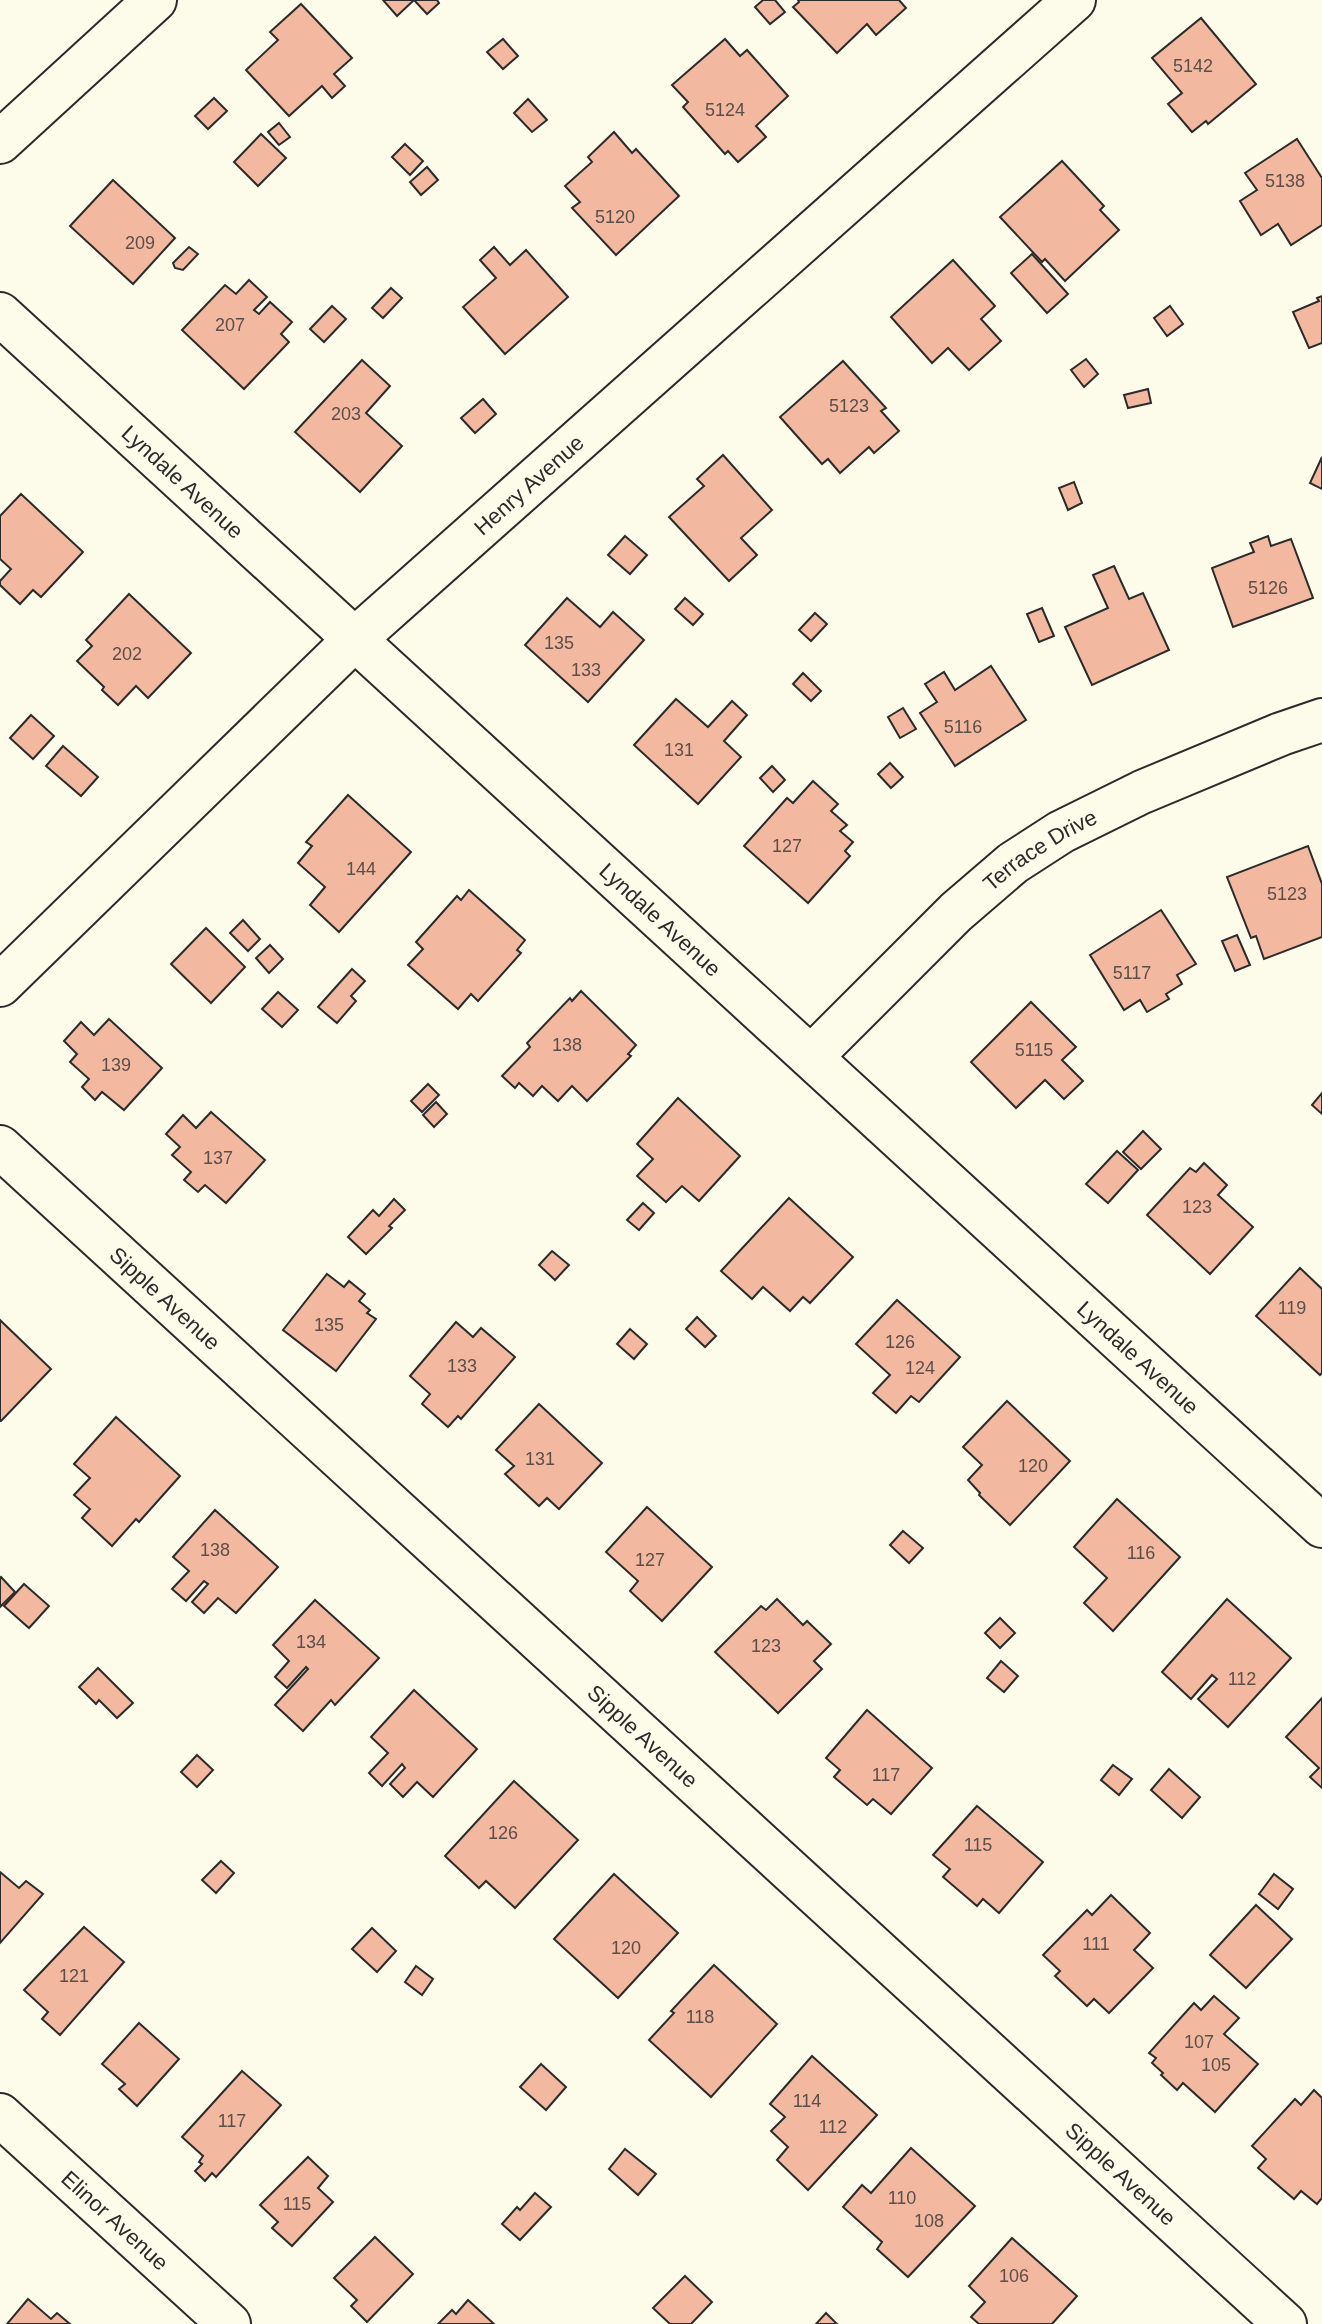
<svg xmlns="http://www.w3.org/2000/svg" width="1322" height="2324" font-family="Helvetica,sans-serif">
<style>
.building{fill:#f2b8a0;stroke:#2b2b2b;stroke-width:2}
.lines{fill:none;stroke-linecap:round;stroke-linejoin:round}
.street-casing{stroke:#2b2b2b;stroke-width:46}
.street{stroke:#fdfbea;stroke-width:42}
.labels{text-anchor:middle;stroke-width:6;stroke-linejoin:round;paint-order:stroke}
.number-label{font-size:18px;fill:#5d4e48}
.street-label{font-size:22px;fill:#2b2b2b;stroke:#fdfbea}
</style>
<rect width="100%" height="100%" fill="#fdfbea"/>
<g class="building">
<path d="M383 0H437L439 3 427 14 414 0 397 16Z"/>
<path d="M763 0H775L785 12 770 24 755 7Z"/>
<path d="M798 0H899L906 8 876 35 867 24 837 53 793 7 799 2Z"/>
<path d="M301 4 352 58 334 74 345 86 332 98 322 86 289 116 246 70 278 40 270 32Z"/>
<path d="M1201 18 1256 84 1208 124 1206 121 1192 132 1168 104 1182 93 1152 58Z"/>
<path d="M503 39 518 56 503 69 487 52Z"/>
<path d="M725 39 740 56 747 50 788 96 756 126 766 137 738 162 728 151 725 154 683 107 688 102 672 85Z"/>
<path d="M214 98 227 111 208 129 195 116Z"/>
<path d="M528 99 547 120 532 132 514 113Z"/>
<path d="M279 123 290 137 279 145 268 132Z"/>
<path d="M614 132 632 153 636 149 679 196 616 255 572 208 580 202 565 186 592 162 588 157Z"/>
<path d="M261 134 286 158 258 186 234 162Z"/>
<path d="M1297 139 1322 178V225L1291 245 1278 224 1261 235 1240 201 1257 190 1245 173Z"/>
<path d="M405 144 423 161 410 175 392 157Z"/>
<path d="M1062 161 1104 206 1100 210 1119 230 1065 281 1045 259 1042 262 1000 217Z"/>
<path d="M427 167 438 180 421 195 410 182Z"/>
<path d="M113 180 175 238 133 284 70 226Z"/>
<path d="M189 247 198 254 183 270 175 268 173 263Z"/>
<path d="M494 247 510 265 526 250 568 297 505 354 463 307 496 278 480 260Z"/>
<path d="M1032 254 1068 294 1047 313 1011 273Z"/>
<path d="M953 260 995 306 981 319 1001 341 969 370 948 348 932 363 891 317Z"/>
<path d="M249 280 267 297 254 310 259 314 270 302 292 322 281 334 289 342 244 389 182 330 225 285 236 294Z"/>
<path d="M391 288 402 298 383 318 372 308Z"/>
<path d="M1322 296V343L1309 348 1293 312 1319 301 1317 298Z"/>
<path d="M332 306 346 319 324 342 310 329Z"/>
<path d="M1170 306 1183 324 1167 336 1154 318Z"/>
<path d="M1086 359 1098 374 1084 387 1071 370Z"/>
<path d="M362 360 390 386 366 413 402 446 360 492 295 432Z"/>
<path d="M843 361 886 408 881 411 899 431 874 453 869 447 840 473 828 459 822 464 780 417Z"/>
<path d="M1148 389 1151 403 1128 408 1124 395Z"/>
<path d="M483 399 496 414 475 433 461 418Z"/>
<path d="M723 455 772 510 741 538 757 555 729 581 669 517 704 486 697 479Z"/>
<path d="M1322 457V489L1310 483Z"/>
<path d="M1074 482 1082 503 1068 510 1059 488Z"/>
<path d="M21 494 83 552 41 597 33 590 20 604 0 585V581L11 569 0 559V516Z"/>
<path d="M625 536 647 555 630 574 608 555Z"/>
<path d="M1268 536 1271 546 1291 539 1313 598 1233 627 1212 568 1254 552 1250 543Z"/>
<path d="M1114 566 1129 599 1143 593 1169 650 1092 685 1065 627 1108 608 1093 575Z"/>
<path d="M129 594 191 653 148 698 136 686 118 705 102 690 104 687 77 661 92 646 86 640Z"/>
<path d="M567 598 600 627 613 612 644 640 588 702 525 645Z"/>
<path d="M685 598 703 614 693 625 675 609Z"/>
<path d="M1042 608 1054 636 1039 642 1027 614Z"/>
<path d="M815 613 827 624 811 641 799 630Z"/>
<path d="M991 666 1026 720 955 766 920 713 937 702 925 684 944 672 955 690Z"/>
<path d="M803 673 821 691 811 701 793 684Z"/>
<path d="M676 699 708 727 732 701 747 715 724 741 741 757 698 804 634 745Z"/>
<path d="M903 708 916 729 900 738 888 717Z"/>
<path d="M31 715 54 736 33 759 10 738Z"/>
<path d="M63 746 98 777 81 796 46 766Z"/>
<path d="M890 763 903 777 891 788 878 774Z"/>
<path d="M772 766 785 780 773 792 760 778Z"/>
<path d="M813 781 838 804 831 811 847 825 840 831 853 842 845 851 850 856 808 903 744 846 787 798 793 803Z"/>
<path d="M348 795 411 852 339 932 310 905 325 887 298 863 312 846 306 842Z"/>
<path d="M1308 846 1322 884V937L1264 959 1256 936 1251 938 1227 877Z"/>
<path d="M469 890 525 940 517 950 521 953 478 1001 471 994 458 1009 408 965 423 949 416 942 457 896 461 900Z"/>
<path d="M1161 910 1196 964 1177 975 1182 984 1166 994 1169 999 1147 1012 1140 1000 1124 1010 1090 955Z"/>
<path d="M243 920 260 939 248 951 230 933Z"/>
<path d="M206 928 245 967 211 1003 171 964Z"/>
<path d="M1237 935 1250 965 1235 971 1222 941Z"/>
<path d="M270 945 283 959 269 973 256 958Z"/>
<path d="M352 969 365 981 351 996 356 1001 337 1023 318 1007Z"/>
<path d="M581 991 636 1045 628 1054 631 1056 587 1101 572 1086 558 1101 542 1086 533 1096 519 1083 515 1088 502 1076 530 1047 527 1043 570 998 572 1001Z"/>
<path d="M278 992 298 1010 282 1027 262 1009Z"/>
<path d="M1031 1002 1076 1047 1062 1060 1083 1081 1064 1099 1045 1080 1016 1108 971 1062Z"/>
<path d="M109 1019 162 1068 124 1110 102 1092 95 1100 82 1087 89 1079 70 1062 77 1054 64 1041 81 1022 94 1035Z"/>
<path d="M428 1084 439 1095 422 1112 411 1101Z"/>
<path d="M1322 1093V1114L1312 1105Z"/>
<path d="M678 1098 740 1156 699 1201 682 1186 666 1202 637 1176 653 1159 637 1144Z"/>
<path d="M436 1102 447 1114 434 1127 423 1115Z"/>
<path d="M211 1112 265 1160 226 1203 205 1185 198 1192 184 1180 191 1172 172 1155 180 1147 166 1134 183 1115 196 1128Z"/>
<path d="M1143 1131 1161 1149 1141 1169 1123 1152Z"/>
<path d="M1117 1151 1138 1170 1108 1203 1086 1184Z"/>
<path d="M1204 1163 1227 1185 1218 1195 1253 1227 1210 1274 1147 1215 1190 1168 1196 1172Z"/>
<path d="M789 1198 853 1257 810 1303 803 1297 790 1311 763 1287 752 1299 721 1271Z"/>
<path d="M394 1199 405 1210 389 1226 392 1228 366 1254 348 1237 373 1210 379 1216Z"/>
<path d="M643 1203 654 1213 639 1230 627 1220Z"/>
<path d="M552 1251 569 1265 555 1280 539 1265Z"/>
<path d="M1300 1268 1322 1289V1373L1320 1375 1256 1316Z"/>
<path d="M327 1274 344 1287 349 1281 365 1294 359 1301 370 1310 367 1313 376 1319 336 1371 283 1330Z"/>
<path d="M897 1300 960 1357 919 1402 911 1396 896 1413 873 1393 890 1375 856 1344Z"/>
<path d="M697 1317 716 1336 705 1347 686 1329Z"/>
<path d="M0 1320 51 1369 1 1421H0Z"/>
<path d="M456 1322 473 1337 481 1328 515 1357 461 1419 458 1416 448 1427 422 1404 430 1394 410 1376Z"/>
<path d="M630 1329 647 1344 634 1359 617 1344Z"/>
<path d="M1007 1401 1070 1461 1010 1525 979 1495 980 1493 968 1480 982 1465 963 1447Z"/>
<path d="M539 1404 602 1463 559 1509 547 1498 539 1506 505 1474 514 1466 496 1450Z"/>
<path d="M116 1417 180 1476 139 1522 136 1519 112 1546 82 1518 90 1509 74 1495 90 1478 74 1464Z"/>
<path d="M1117 1499 1180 1557 1113 1631 1084 1603 1107 1578 1074 1547Z"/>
<path d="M647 1507 712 1567 662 1621 630 1591 638 1581 606 1552Z"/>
<path d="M215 1510 278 1567 236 1613 218 1598 204 1613 192 1602 208 1584 204 1581 186 1601 172 1589 189 1571 173 1557Z"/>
<path d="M903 1531 923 1548 909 1563 890 1545Z"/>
<path d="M1 1577 15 1592 0 1607V1578Z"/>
<path d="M24 1584 49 1606 29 1628 4 1606Z"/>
<path d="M777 1599 803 1625 807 1621 831 1644 814 1661 822 1669 778 1713 715 1652 761 1606 766 1610Z"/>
<path d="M1227 1599 1291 1658 1228 1727 1198 1699 1217 1679 1212 1675 1191 1699 1162 1672Z"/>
<path d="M315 1600 379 1658 335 1705 331 1700 303 1731 275 1705 308 1669 306 1667 287 1688 275 1677 289 1661 273 1645Z"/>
<path d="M1000 1618 1015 1633 1000 1648 985 1633Z"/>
<path d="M1001 1661 1018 1676 1004 1692 987 1678Z"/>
<path d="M98 1668 133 1703 117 1718 99 1700 96 1704 79 1687Z"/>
<path d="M414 1690 477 1749 433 1797 417 1782 403 1797 390 1784 405 1768 402 1764 382 1786 369 1773 388 1753 371 1737Z"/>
<path d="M1322 1698V1788L1310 1777 1319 1768 1286 1737Z"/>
<path d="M867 1710 932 1768 891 1814 873 1799 867 1805 834 1777 840 1770 826 1758Z"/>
<path d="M197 1755 213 1770 197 1787 181 1772Z"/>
<path d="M1113 1765 1132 1779 1119 1795 1101 1780Z"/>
<path d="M1169 1769 1200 1797 1182 1818 1151 1790Z"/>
<path d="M514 1781 578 1840 515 1908 486 1881 479 1888 445 1856Z"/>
<path d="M977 1806 1043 1862 999 1913 983 1899 977 1906 943 1877 950 1869 933 1855Z"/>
<path d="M221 1861 234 1873 216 1893 202 1880Z"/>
<path d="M0 1872 19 1888 26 1881 43 1894 0 1943Z"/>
<path d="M614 1874 678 1933 618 1998 554 1939Z"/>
<path d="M1274 1874 1293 1889 1278 1909 1259 1894Z"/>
<path d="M1111 1895 1150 1933 1134 1950 1153 1968 1109 2013 1094 1999 1087 2006 1055 1976 1060 1971 1043 1955 1087 1910 1092 1915Z"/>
<path d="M1256 1905 1292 1939 1246 1988 1210 1955Z"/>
<path d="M84 1927 124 1962 60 2035 42 2019 48 2012 24 1990Z"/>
<path d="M372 1928 396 1951 377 1972 352 1949Z"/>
<path d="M714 1965 777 2024 711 2097 649 2040 674 2013 671 2011Z"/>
<path d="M416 1966 433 1979 422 1995 405 1982Z"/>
<path d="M1214 1996 1239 2018 1224 2034 1258 2064 1215 2112 1183 2083 1177 2090 1161 2075 1163 2073 1152 2063 1156 2058 1149 2053 1194 2003 1201 2010Z"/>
<path d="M139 2023 179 2059 137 2106 119 2089 125 2084 102 2064Z"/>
<path d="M812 2056 877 2115 808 2190 777 2160 788 2147 771 2131 785 2117 770 2104Z"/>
<path d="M541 2064 566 2087 546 2110 520 2087Z"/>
<path d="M242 2071 281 2105 216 2177 212 2173 205 2181 195 2171 202 2164 199 2162 203 2156 182 2137Z"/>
<path d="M1314 2090 1322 2098V2198L1317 2204 1301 2191 1294 2199 1258 2168 1266 2159 1252 2146 1295 2099 1301 2105Z"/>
<path d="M911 2148 975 2206 908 2277 877 2249 882 2242 843 2207 862 2185 871 2193Z"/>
<path d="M625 2149 656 2174 638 2195 609 2169Z"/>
<path d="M308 2157 328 2176 318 2188 333 2202 292 2246 272 2228 278 2222 260 2205Z"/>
<path d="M535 2193 551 2207 520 2240 502 2224 517 2207 520 2210Z"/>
<path d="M375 2237 413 2274 367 2322 351 2306 357 2300 334 2278Z"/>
<path d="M1012 2238 1077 2296 1052 2324H979L971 2317 985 2302 969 2286Z"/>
<path d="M685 2276 712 2302 691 2324H670L653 2308Z"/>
<path d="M28 2299 51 2319 57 2313 70 2324H7Z"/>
<path d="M468 2300 494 2324H438L452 2310 456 2314Z"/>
<path d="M826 2313 837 2324H816Z"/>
</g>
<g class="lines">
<defs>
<g id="street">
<path d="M0 142 155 0"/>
<path id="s1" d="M0 314 1322 1526"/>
<path id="s2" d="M0 985 355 639 1074 0"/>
<path id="s3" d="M811 1057 956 912 1013 863 1061 832 1142 792 1281 734 1322 720"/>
<path id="s4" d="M0 1147 1285 2324"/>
<path id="s5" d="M0 2115 229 2324"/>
</g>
</defs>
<use href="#street" class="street-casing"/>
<use href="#street" class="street"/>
</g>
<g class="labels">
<g class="number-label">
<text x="1193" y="72">5142</text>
<text x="725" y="116">5124</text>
<text x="1285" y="187">5138</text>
<text x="615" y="223">5120</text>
<text x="140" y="249">209</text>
<text x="230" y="331">207</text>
<text x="849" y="412">5123</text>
<text x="346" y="420">203</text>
<text x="1268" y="594">5126</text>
<text x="559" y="649">135</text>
<text x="127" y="660">202</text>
<text x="586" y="676">133</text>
<text x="963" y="733">5116</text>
<text x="679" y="756">131</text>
<text x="787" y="852">127</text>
<text x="361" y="875">144</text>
<text x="1287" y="900">5123</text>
<text x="1132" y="979">5117</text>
<text x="567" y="1051">138</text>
<text x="1034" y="1056">5115</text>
<text x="116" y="1071">139</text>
<text x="218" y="1164">137</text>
<text x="1197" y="1213">123</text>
<text x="1292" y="1314">119</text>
<text x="329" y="1331">135</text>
<text x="900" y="1348">126</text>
<text x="462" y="1372">133</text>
<text x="920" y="1374">124</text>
<text x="540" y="1465">131</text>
<text x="1033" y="1472">120</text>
<text x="215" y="1556">138</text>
<text x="1141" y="1559">116</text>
<text x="650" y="1566">127</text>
<text x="311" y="1648">134</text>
<text x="766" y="1652">123</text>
<text x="1242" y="1685">112</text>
<text x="886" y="1781">117</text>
<text x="503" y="1839">126</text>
<text x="978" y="1851">115</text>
<text x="1096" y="1950">111</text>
<text x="626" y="1954">120</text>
<text x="74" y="1982">121</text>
<text x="700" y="2023">118</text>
<text x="1199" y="2048">107</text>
<text x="1216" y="2071">105</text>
<text x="807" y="2107">114</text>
<text x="232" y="2127">117</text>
<text x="833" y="2133">112</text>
<text x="902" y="2204">110</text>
<text x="297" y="2210">115</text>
<text x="929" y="2227">108</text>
<text x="1014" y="2282">106</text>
</g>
<g class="street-label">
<text dy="8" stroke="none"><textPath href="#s1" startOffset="248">Lyndale Avenue</textPath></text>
<text dy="8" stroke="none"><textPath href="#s2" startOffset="728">Henry Avenue</textPath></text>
<text dy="8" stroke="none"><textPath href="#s3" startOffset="310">Terrace Drive</textPath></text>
<text dy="8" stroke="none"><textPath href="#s1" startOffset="896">Lyndale Avenue</textPath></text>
<text dy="8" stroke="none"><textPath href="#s4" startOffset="224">Sipple Avenue</textPath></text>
<text dy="8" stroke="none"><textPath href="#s1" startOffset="1544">Lyndale Avenue</textPath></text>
<text dy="8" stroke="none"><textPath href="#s4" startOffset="872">Sipple Avenue</textPath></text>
<text dy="8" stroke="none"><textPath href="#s4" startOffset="1520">Sipple Avenue</textPath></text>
<text dy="8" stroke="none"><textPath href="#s5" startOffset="156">Elinor Avenue</textPath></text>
</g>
</g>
</svg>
